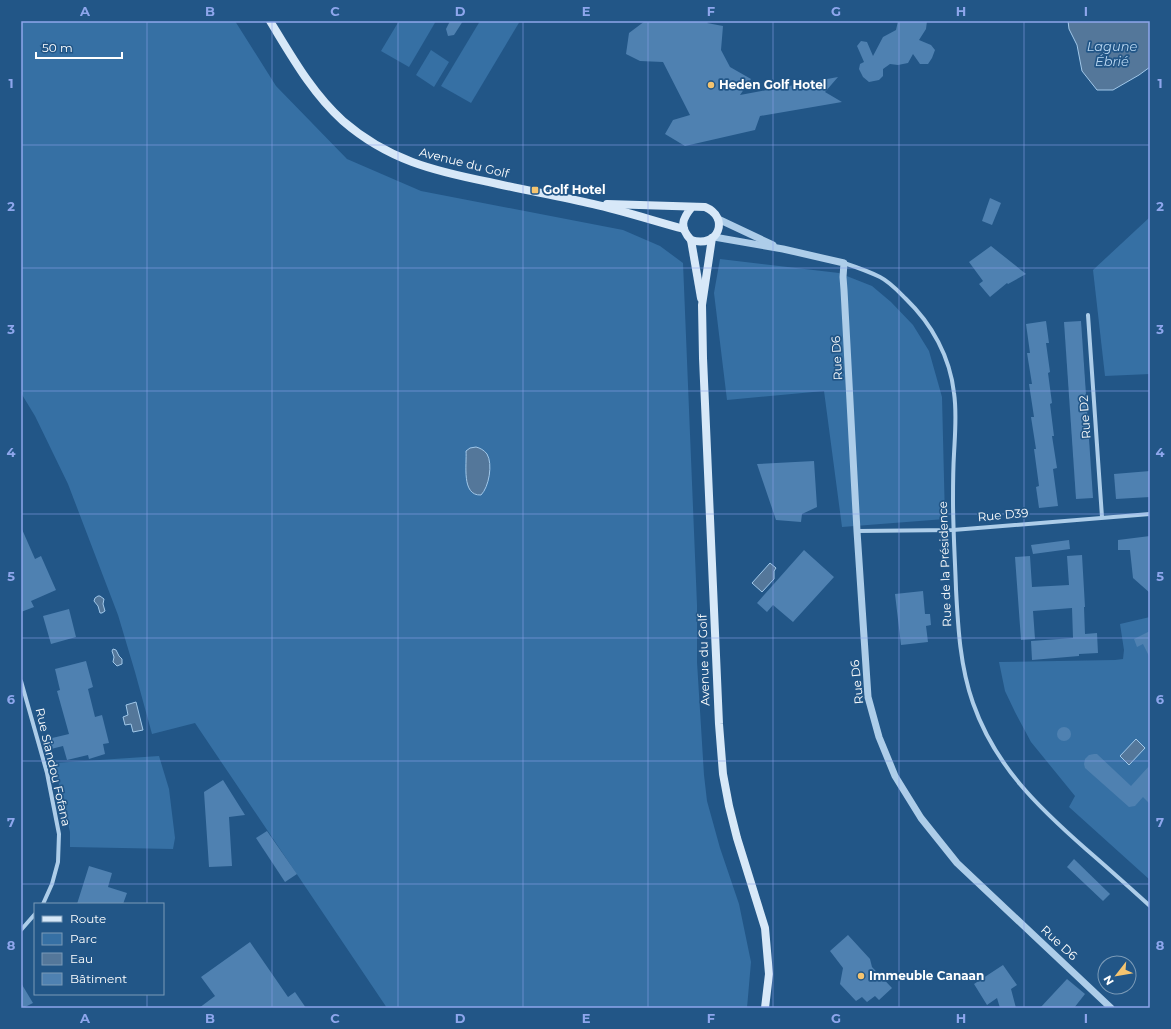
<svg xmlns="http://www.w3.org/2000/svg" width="1171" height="1029" font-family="Montserrat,sans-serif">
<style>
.green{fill:#3670a4}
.water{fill:#54779a;stroke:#a1c8ea}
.building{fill:#4f81b1}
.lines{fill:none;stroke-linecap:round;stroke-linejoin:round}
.minor{stroke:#adcde9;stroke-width:4}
.tertiary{stroke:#adcde9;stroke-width:7}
.secondary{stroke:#d7e8f8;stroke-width:8}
.grid{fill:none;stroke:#8ea6ec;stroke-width:1;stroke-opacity:0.55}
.poi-dot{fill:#f5c46f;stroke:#225687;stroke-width:1.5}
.labels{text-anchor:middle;stroke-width:3.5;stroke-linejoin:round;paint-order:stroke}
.poi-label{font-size:12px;font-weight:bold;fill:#fff;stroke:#225687;text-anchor:start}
.street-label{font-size:12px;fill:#fff;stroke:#225687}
.water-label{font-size:13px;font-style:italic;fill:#b8d6f1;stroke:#225687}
.neatline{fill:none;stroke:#8ea6ec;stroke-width:1.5}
.grid-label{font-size:13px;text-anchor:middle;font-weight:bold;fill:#8ea6ec}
</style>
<rect width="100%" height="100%" fill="#225687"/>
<g class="green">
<path d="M21 21H235L276 86 347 159 421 191 623 230 660 246 683 263 697 605V662L704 775 707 801 720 848 739 904 751 962 747 1008H387L195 723 152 734 135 672 118 615 68 484 35 416 21 393Z"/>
<path d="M399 21H436L409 67 381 51Z"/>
<path d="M480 21H520L471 103 441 86Z"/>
<path d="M431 50 449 62 434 87 416 75Z"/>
<path d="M1150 217V374L1105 376 1093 270Z"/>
<path d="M720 259 839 273 872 286 891 302 913 325 929 351 942 397 945 519 842 527 824 391 727 400 714 293Z"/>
<path d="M1150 617V880L1069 807 1075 796 1031 742 1015 712 1005 691 999 662 1115 660 1123 659 1124 650 1120 624Z"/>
<path d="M159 756 169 789 175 838 173 849 70 847V832L54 763Z"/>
</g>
<g class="water">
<path d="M1068 21H1150V67L1139 75 1113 90H1097L1082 71 1077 45 1069 29Z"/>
<path d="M476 447C480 448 484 450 487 454 493 464 489 487 481 495 461 496 467 464 466 451L470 448Z"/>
<path d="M770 563 776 568 774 571V579L762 592 752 583Z"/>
<path d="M98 596H100L104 599 103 604 105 611 102 613H100L98 606 94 601 95 598Z"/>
<path d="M113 649 116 650 119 656 122 659V664L117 666 113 662 114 657 112 651Z"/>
<path d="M136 702 143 730 133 732 131 724 125 725 123 717 128 715 126 705Z"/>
<path d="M1136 739 1145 748 1129 765 1120 756Z"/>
</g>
<g class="building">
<path d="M450 21H463L454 35 448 36 446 29Z"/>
<path d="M645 21H710L707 23 723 26 721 50 730 67 751 79 740 95 838 77 825 92 842 102 760 116 755 130 685 146 665 134 673 120 690 115 663 62 640 61 626 54 629 33Z"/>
<path d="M898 21H927L926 29 919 40 931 45 935 50 932 58 928 64H920L913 54 908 63 898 65 890 64 883 69V76L879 80 869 82 863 77 859 69 860 64 864 62 857 46 861 41 867 42 873 56 883 37 896 30Z"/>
<path d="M990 198 1001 203 992 225 982 221Z"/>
<path d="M991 246 1026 274 1008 284 1007 283 990 297 979 284 983 281 969 262Z"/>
<path d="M1046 321 1049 343H1046L1050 372 1048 373 1052 403 1050 404 1054 436H1052L1057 468 1053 469 1058 506 1039 508 1036 487 1039 486 1034 449H1036L1031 417H1034L1029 384H1032L1027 353H1030L1026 324Z"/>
<path d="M1081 321 1093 498 1076 499 1064 322Z"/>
<path d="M814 461 817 507 802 514 801 522 776 520 757 464Z"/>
<path d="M1150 471V497L1116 499 1114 474Z"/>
<path d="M21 527 35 559 41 556 56 590 31 601 34 607 21 612Z"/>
<path d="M1150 536V593L1133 578 1130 550H1118V540Z"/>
<path d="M1069 540 1070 549 1033 554 1031 545Z"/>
<path d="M804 550 834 577 793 622 773 605 767 612 757 603Z"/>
<path d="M1082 555 1085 607H1084L1085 634 1097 633 1098 653 1079 654V656L1032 660 1031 641 1073 638 1072 608 1033 611 1035 639 1021 640 1015 557 1030 556 1032 587 1069 585 1067 556Z"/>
<path d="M923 591 925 614H930L931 625 926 626 928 642 901 645 895 594Z"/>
<path d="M69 609 76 637 51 644 43 616Z"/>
<path d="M1150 631V658L1143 644 1137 647 1134 639Z"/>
<path d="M86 661 93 687 88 689 95 717 102 715 109 743 103 744 105 754 89 759 88 755 67 760 63 746 51 749 48 739 69 734 57 691 60 690 55 669Z"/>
<circle cx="1064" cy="734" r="7"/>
<path d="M1094 754H1097L1131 786 1150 765V804L1143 797 1135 806 1129 807 1085 768 1084 764 1085 759 1089 755Z"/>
<path d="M223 780 245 815 229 817 232 866 209 867 204 792Z"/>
<path d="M267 831 297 874 285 882 256 838Z"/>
<path d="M1074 859 1110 894 1103 901 1067 867Z"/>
<path d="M89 866 112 873 108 887 127 893 123 904H77Z"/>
<path d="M848 935 870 959 872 967 892 988 879 1000 875 996 867 1002 862 997 856 1001 840 984 843 968 830 951Z"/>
<path d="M250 942 288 997 295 992 306 1008H199L215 996 201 977Z"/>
<path d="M1003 965 1017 985 1011 989 1016 1008H1000L997 998 987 1005 974 984Z"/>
<path d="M1067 979 1085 994 1074 1008H1040Z"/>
<path d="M21 983 33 1003 23 1008H21Z"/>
</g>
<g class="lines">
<g class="minor">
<path d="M844 263C856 267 868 271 880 277 890 282 898 291 906 299 932 324 950 357 954 393 957 413 955 434 954 454 953 470 953 485 953 500 953 530 955 559 956 589 958 627 960 666 973 703 995 766 1038 807 1087 850 1108 868 1129 887 1150 906"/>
<path d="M1088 315 1102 517"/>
<path d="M857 531 953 530 1150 514"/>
<path d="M21 681 47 773 59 834 58 862 52 884 43 904"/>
<path d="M21 930 35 914"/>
</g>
<g class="tertiary">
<path d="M718 219 773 245"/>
<path d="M714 237 783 249 844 263 843 277 844 290 857 531 868 697 879 737 895 776 921 818 957 863 1111 1008"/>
</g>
<g class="secondary">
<path d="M270 21C292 57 312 93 343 121 388 160 434 171 489 182 524 190 559 196 593 204 624 211 654 221 684 229"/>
<path d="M607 204 705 207C730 217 719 249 691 240 679 227 682 219 692 207"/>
<path d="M712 238 702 305 703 358 719 724 723 774 729 806 737 838 765 928 769 974 765 1008"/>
<path d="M691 240 701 298"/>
</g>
</g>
<path class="grid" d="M147 21V904M272 21V1008M398 21V1008M523 21V1008M648 21V1008M773 21V1008M899 21V1008M1024 21V1008M21 145H1150M21 268H1150M21 391H1150M21 514H1150M21 638H1150M21 761H1150M21 884H1150M147 994V1008"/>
<g class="poi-dot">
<circle cx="711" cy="85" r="4"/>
<rect x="531" y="186" width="8" height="8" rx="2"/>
<circle cx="861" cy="976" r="4"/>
</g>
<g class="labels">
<g class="poi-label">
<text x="719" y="89">Heden Golf Hotel</text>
<text x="543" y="194">Golf Hotel</text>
<text x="869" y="980">Immeuble Canaan</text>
</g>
<g class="street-label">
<text transform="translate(464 163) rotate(14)" y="4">Avenue du Golf</text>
<text transform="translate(837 358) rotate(-93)" y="4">Rue D6</text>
<text transform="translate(1085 417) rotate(-94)" y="4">Rue D2</text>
<text transform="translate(1003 515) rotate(-5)" y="4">Rue D39</text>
<text transform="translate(945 564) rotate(-92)" y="4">Rue de la Présidence</text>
<text transform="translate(704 660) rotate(-92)" y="4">Avenue du Golf</text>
<text transform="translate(857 682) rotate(-96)" y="4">Rue D6</text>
<text transform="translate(53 767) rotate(77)" y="4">Rue Siandou Fofana</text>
<text transform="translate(1059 943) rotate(43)" y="4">Rue D6</text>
</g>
<g class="water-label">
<text x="1112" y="51">Lagune<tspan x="1112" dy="15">Ébrié</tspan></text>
</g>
</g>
<rect width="1171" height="1029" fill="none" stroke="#225687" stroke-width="44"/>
<rect x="34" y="903" width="130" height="92" fill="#225687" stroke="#7a9ab7"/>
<rect x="42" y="916" width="20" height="6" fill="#d7e8f8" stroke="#7a9ab7"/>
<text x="70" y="923" font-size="12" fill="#ffffff">Route</text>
<rect x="42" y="933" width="20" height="12" fill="#3670a4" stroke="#7a9ab7"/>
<text x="70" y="943" font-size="12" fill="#ffffff">Parc</text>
<rect x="42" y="953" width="20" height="12" fill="#54779a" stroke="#7a9ab7"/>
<text x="70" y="963" font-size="12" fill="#ffffff">Eau</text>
<rect x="42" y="973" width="20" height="12" fill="#4f81b1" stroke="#7a9ab7"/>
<text x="70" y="983" font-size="12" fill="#ffffff">Bâtiment</text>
<g transform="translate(1117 975) rotate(239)"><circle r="19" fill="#225687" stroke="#7a9ab7"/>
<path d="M0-3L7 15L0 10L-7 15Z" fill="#f5c46f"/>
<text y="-6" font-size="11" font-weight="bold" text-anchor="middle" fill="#ffffff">N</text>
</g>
<path d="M36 52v6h86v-6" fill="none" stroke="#ffffff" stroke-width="2"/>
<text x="42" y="52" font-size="12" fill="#ffffff" stroke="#225687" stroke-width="3" paint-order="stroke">50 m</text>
<rect x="22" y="22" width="1127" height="985" class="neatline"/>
<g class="grid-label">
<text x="85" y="16">A</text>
<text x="210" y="16">B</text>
<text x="335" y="16">C</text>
<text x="460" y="16">D</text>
<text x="586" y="16">E</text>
<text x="711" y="16">F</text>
<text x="836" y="16">G</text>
<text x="961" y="16">H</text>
<text x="1086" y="16">I</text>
<text x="11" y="88">1</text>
<text x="1160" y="88">1</text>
<text x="11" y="211">2</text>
<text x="1160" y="211">2</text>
<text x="11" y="334">3</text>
<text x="1160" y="334">3</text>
<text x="11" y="457">4</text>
<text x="1160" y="457">4</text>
<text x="11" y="581">5</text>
<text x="1160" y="581">5</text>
<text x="11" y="704">6</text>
<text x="1160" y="704">6</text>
<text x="11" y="827">7</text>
<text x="1160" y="827">7</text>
<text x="11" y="950">8</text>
<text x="1160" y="950">8</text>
<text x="85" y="1023">A</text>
<text x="210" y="1023">B</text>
<text x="335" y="1023">C</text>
<text x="460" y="1023">D</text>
<text x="586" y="1023">E</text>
<text x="711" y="1023">F</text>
<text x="836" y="1023">G</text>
<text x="961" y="1023">H</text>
<text x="1086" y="1023">I</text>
</g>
</svg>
